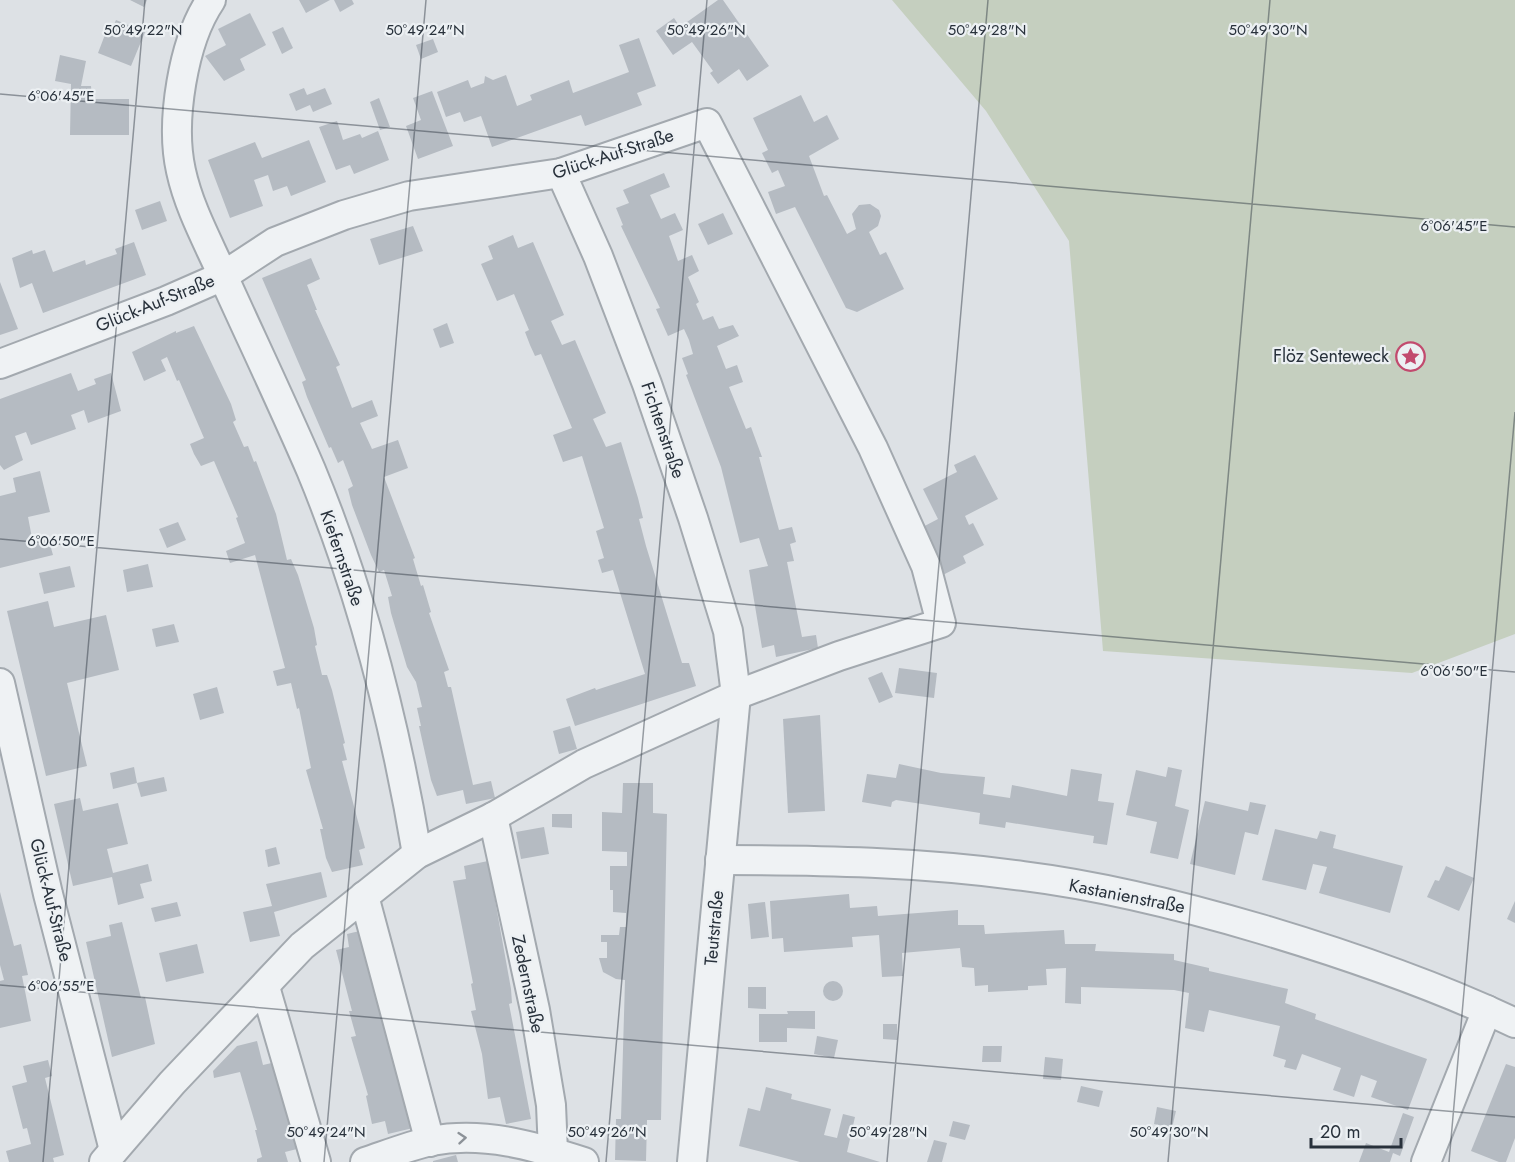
<svg xmlns="http://www.w3.org/2000/svg" width="1515" height="1162" font-family="Jost,sans-serif">
<style>
.green{fill:#c5cfbf}
.building{fill:#b5bbc2}
.lines{fill:none;stroke-linecap:round;stroke-linejoin:round}
.minor-casing{stroke:#a3a9af;stroke-width:32}
.minor{stroke:#eff2f4;stroke-width:28}
.oneway{stroke:#8c9298}
.ticks{fill:none;stroke:#28313b;stroke-width:1.5;stroke-opacity:0.45}
.labels{text-anchor:middle;stroke-width:4.5;stroke-linejoin:round;paint-order:stroke}
.street-label{font-size:18px;fill:#28313b;stroke:#ecf0f3}
.poi-label{font-size:18px;fill:#28313b;stroke:#ecf0f3;text-anchor:end}
.ticks-label{font-size:15px;text-anchor:middle;fill:#28313b;stroke:#ecf0f3;stroke-width:4.5;stroke-linejoin:round;paint-order:stroke}
</style>
<rect width="100%" height="100%" fill="#dde1e5"/>
<path class="green" d="M892 0H1515V634L1412 673 1103 651 1069 241 986 111Z"/>
<g class="building">
<path d="M130 0H147L144 7Z"/>
<path d="M299 0H330L306 13Z"/>
<path d="M334 0H352L354 4 340 12Z"/>
<path d="M718 0H723L769 66 747 81 739 69 718 84 710 73 713 71 692 42 673 55 656 31 674 18 680 27Z"/>
<path d="M250 13 266 45 240 59 245 70 224 81 205 56 226 45 218 29Z"/>
<path d="M116 20 145 32 131 66 98 53 106 32 110 34Z"/>
<path d="M283 27 293 48 282 54 272 32Z"/>
<path d="M639 38 656 86 637 93 642 105 585 126 581 115 492 147 481 116 464 122 460 112 446 117 437 92 468 80 471 88 484 83 485 76 493 80 506 75 517 106 532 100 530 95 569 80 573 93 629 72 619 45Z"/>
<path d="M433 39 438 52 421 59 416 45Z"/>
<path d="M60 55 86 61 81 86H91L92 99H129V135H70L71 84 55 81Z"/>
<path d="M304 88 307 95 325 88 332 104 313 112 310 105 296 111 289 94Z"/>
<path d="M432 91 453 146 418 159 406 126 421 120 413 98Z"/>
<path d="M801 95 814 122 827 115 839 139 809 156 824 196 827 195 847 234 856 229 852 214 859 205 870 204 879 210 881 216 878 226 869 232 880 255 886 252 904 289 857 312 846 308 795 207 776 214 768 192 785 186 778 170 772 173 762 153 768 150 753 118Z"/>
<path d="M379 98 390 127 380 130 370 102Z"/>
<path d="M337 121 343 140 360 134 362 138 378 131 389 160 354 174 350 165 336 170 319 127Z"/>
<path d="M309 140 326 182 291 196 287 186 273 191 268 175 254 180 263 206 230 218 208 160 255 142 262 158Z"/>
<path d="M664 173 670 187 650 195 661 219 675 213 683 230 669 236 678 261 692 255 699 271 688 277 699 302 696 304 703 320 713 316 719 329 733 325 739 336 717 346 726 369 737 365 743 382 729 387 746 429 751 427 762 457H759L779 530 792 527 796 542 790 544 794 561 787 562 802 637 816 635 818 648 776 657 774 645 762 648 749 570 768 566 763 551 759 538 740 543 721 467 686 375 688 374 682 358 693 354 689 340 684 329 668 336 656 309 660 308 621 226 623 225 616 208 629 203 623 190Z"/>
<path d="M160 201 167 221 142 230 135 210Z"/>
<path d="M723 213 733 234 708 245 698 224Z"/>
<path d="M413 226 423 251 379 265 370 239Z"/>
<path d="M513 235 518 248 533 242 564 315 551 321 562 345 575 340 606 413 593 419 606 447 621 442 638 498 643 518 639 519 646 546 682 663H689L696 686 575 726 566 699 595 688 596 690 645 674 613 570 602 573 598 560 604 558 596 531 604 528 582 456 563 462 553 435 572 428 541 354 535 356 530 345 525 332 529 330 514 294 497 301 481 264 493 259 488 246Z"/>
<path d="M134 242 146 275 43 313 32 283 20 288 12 258 32 250 33 254 45 250 53 272 85 260 86 265 102 259 117 254 115 249Z"/>
<path d="M311 258 320 279 307 285 317 310H315L340 365 336 367 352 408 372 400 378 416 360 423 372 449 398 440 408 468 384 477 415 558 413 559 421 586 423 585 431 612 429 613 449 670 444 672 448 687H451L473 785 491 781 495 798 466 804 463 790 437 796 431 780 419 726H421L417 708 422 707 416 682 407 667 391 613 388 597 392 596 384 570 379 572 371 555 352 505 348 489 353 486 343 460 338 463 331 447 329 448 307 397 302 382 306 380 262 278Z"/>
<path d="M0 282 18 329 0 335Z"/>
<path d="M447 323 454 343 440 348 433 329Z"/>
<path d="M194 326 231 404 236 420 233 422 244 447 248 446 254 462 256 461 276 514 287 560 291 559 298 575 314 628 317 645 315 646 322 675H327L332 690 345 743 343 744 347 760 342 761 365 848 359 850 363 865 332 872 326 858 320 829H323L306 770 311 768 299 708 297 709 291 683 277 686 273 671 285 668 255 555 230 563 226 551 245 543 236 518 238 517 214 461 201 466 194 454 190 444 204 438 179 380 177 381 167 357 161 360 166 371 144 381 132 352 176 331V333Z"/>
<path d="M71 373 78 391 96 384 94 379 111 373 121 411 88 423 84 410 71 415 76 429 31 445 26 432 15 436 23 460 4 470 0 465V399Z"/>
<path d="M975 455 998 499 965 516 969 525 973 523 984 545 963 556 966 563 939 577 917 530 938 519 923 489 957 472 954 465Z"/>
<path d="M40 471 50 512 28 517 32 538 47 534 53 555 0 568V496L16 492 13 478Z"/>
<path d="M178 522 186 540 167 548 159 529Z"/>
<path d="M148 564 153 587 127 592 123 570Z"/>
<path d="M70 566 75 587 44 594 39 573Z"/>
<path d="M48 601 54 627 106 615 119 670 67 683 87 766 46 776 7 611Z"/>
<path d="M174 624 179 642 156 647 152 629Z"/>
<path d="M899 668 937 673 934 698 895 693Z"/>
<path d="M882 672 893 697 879 703 868 678Z"/>
<path d="M217 687 224 713 200 720 193 694Z"/>
<path d="M820 715 825 811 788 813 783 719Z"/>
<path d="M570 726 577 749 559 754 553 731Z"/>
<path d="M899 764 941 773 985 777 983 794 1010 798 1012 785 1067 796 1071 769 1102 774 1098 801 1114 803 1107 845 1093 843 1094 836 1006 822 1005 828 979 824 980 813 896 800 892 802 891 807 862 802 867 774 896 778Z"/>
<path d="M134 767 137 783 113 789 110 773Z"/>
<path d="M1168 767 1182 770 1175 806 1189 810 1178 859 1150 853 1157 822 1126 815 1136 770 1166 777Z"/>
<path d="M164 777 167 791 141 797 137 783Z"/>
<path d="M623 783H653V813L667 814 661 1120H647L646 1161 615 1160 616 1119H621L625 980 616 979 603 972 599 958H607V942H601V935H619L620 927H626V913L613 912V890H610V866H627V852L602 851V812L622 813Z"/>
<path d="M80 798 83 811 118 803 128 844 107 849 113 873 148 864 152 881 140 884 144 898 118 905 112 877 73 886 54 804Z"/>
<path d="M1205 801 1248 811 1250 802 1266 805 1258 835 1245 832 1235 875 1190 864Z"/>
<path d="M552 814H572V828L552 827Z"/>
<path d="M544 827 549 854 521 859 516 832Z"/>
<path d="M1275 829 1317 839 1320 831 1336 835 1333 848 1403 866 1390 913 1319 893 1327 867 1313 864 1306 890 1262 880Z"/>
<path d="M276 847 280 864 268 867 265 850Z"/>
<path d="M488 861 511 989 512 1003 509 1004 531 1119 506 1124 500 1097 488 1099 482 1054 471 1011 476 1010 471 984 473 983 453 881 466 879 464 866Z"/>
<path d="M1446 866 1474 878 1459 911 1427 897 1435 880 1439 881Z"/>
<path d="M321 872 327 897 274 912 280 936 250 942 243 912 272 906 266 884Z"/>
<path d="M0 892 14 946 21 944 28 975 22 976 31 1021 0 1028V981L4 980 0 965Z"/>
<path d="M849 894 850 908 877 906 878 916 958 910V925H984L985 934 1064 930 1065 944H1096L1095 951 1174 954V960L1209 968V971L1288 989 1285 1003 1316 1014 1315 1019 1427 1059 1408 1110 1371 1097 1377 1081 1361 1075 1354 1097 1333 1090 1341 1068 1302 1054 1296 1070 1284 1067 1286 1060 1273 1056 1280 1026 1209 1010 1204 1032 1185 1028 1189 993 1174 990 1081 987V1004L1065 1003 1066 968 1046 969 1047 985 1028 986V990L988 992V985L975 986 974 968 962 967 960 948 902 953 903 976 882 977 879 935 852 937 853 947 784 952 783 938 772 939 770 901Z"/>
<path d="M1515 901V923L1507 919Z"/>
<path d="M177 902 181 916 155 922 151 908Z"/>
<path d="M765 902 769 937 751 939 748 904Z"/>
<path d="M122 922 141 998 145 997 155 1044 112 1057 86 942 111 936 109 925Z"/>
<path d="M368 929 413 1128 388 1134 385 1121 372 1124 366 1096 368 1095 351 1037 356 1036 349 1011H352L336 950 349 947 347 934Z"/>
<path d="M197 944 204 973 166 982 159 953Z"/>
<circle cx="833" cy="991" r="10"/>
<path d="M748 987H766V1009L748 1008Z"/>
<path d="M787 1011H815V1029L787 1028V1042H759V1014H788Z"/>
<path d="M883 1024H897V1040L883 1039Z"/>
<path d="M817 1036 838 1040 834 1058 814 1054Z"/>
<path d="M257 1041 263 1065 276 1062 297 1149 285 1152 288 1162H257V1159L262 1157 255 1130H257L240 1072 214 1078 213 1071 237 1046Z"/>
<path d="M983 1046H1002L1001 1062H982Z"/>
<path d="M1045 1057 1063 1059 1061 1080 1043 1079Z"/>
<path d="M48 1060 52 1076 45 1078 64 1155 53 1158 54 1162H9L6 1151 31 1144 27 1128 23 1129 12 1086 27 1082 23 1066Z"/>
<path d="M1506 1064 1515 1067V1138L1506 1162H1499L1471 1151Z"/>
<path d="M1081 1086 1103 1091 1099 1107 1077 1102Z"/>
<path d="M766 1087 792 1094 791 1099 831 1109 824 1135 837 1138 843 1114 855 1117 847 1152 880 1162H800L739 1146 748 1108 760 1111Z"/>
<path d="M1157 1107 1176 1111 1172 1128 1154 1124Z"/>
<path d="M1403 1113 1414 1117 1400 1156 1393 1153 1390 1162H1359L1366 1143 1389 1152Z"/>
<path d="M953 1121 970 1125 965 1140 949 1136Z"/>
<path d="M934 1140 947 1143 942 1162H927Z"/>
<path d="M456 1155 458 1162H433V1161Z"/>
</g>
<g class="lines">
<defs>
<g id="minor">
<path d="M211 0C183 41 170 122 181 171 189 208 208 242 223 276 252 340 283 405 311 470 362 593 395 723 417 854"/>
<path d="M561 173 598 256 647 384 693 518 728 631 736 695 692 1162"/>
<path d="M0 364 166 301 223 276 275 242 344 215 409 196 561 173 707 123 873 448 926 566 941 623 839 656 736 695 584 764 493 817 417 854 302 946 172 1083 104 1162"/>
<path d="M0 683 48 894 114 1150"/>
<path d="M493 817 535 1010 551 1105 553 1152"/>
<path d="M720 860C821 860 922 862 1023 876 1104 886 1183 906 1261 929 1348 955 1433 984 1515 1023"/>
<path d="M364 896 430 1142"/>
<path d="M265 987 316 1162"/>
<path d="M365 1162C386 1155 409 1146 431 1141 484 1131 534 1146 584 1162"/>
<path d="M1426 1162 1487 1010"/>
</g>
</defs>
<use href="#minor" class="minor-casing"/>
<use href="#minor" class="minor"/>
</g>
<defs><path id="oneway-chevron" d="M-2-3.5L2.5 0L-2 3.5" fill="none" stroke-width="1.6" stroke-linecap="round" stroke-linejoin="round" transform="scale(1.5)"/></defs>
<use class="oneway" href="#oneway-chevron" transform="translate(462 1138) rotate(-5)"/>
<path class="ticks" d="M0 94 1515 227M0 539 1515 672M0 985 1515 1117M43 1162 145 0M324 1162 426 0M606 1162 707 0M887 1162 988 0M1168 1162 1270 0M1449 1162 1515 412"/>
<defs>
<symbol id="sight-ring" viewBox="-11 -11 22 22"><circle r="9.5" fill="#ecf0f3" stroke="#c24a6e" stroke-width="1.5"/><path d="M0-6L1.8-2.2L6-1.7L2.9 1.2L3.7 5.4L0 3.3L-3.7 5.4L-2.9 1.2L-6-1.7L-1.8-2.2Z" fill="#c24a6e"/></symbol>
</defs>
<g fill-rule="evenodd">
<use href="#sight-ring" x="1394" y="340" width="33" height="33"/>
</g>
<g class="labels">
<g class="street-label">
<text transform="translate(613 154) rotate(-18)" y="6">Glück-Auf-Straße</text>
<text transform="translate(155 303) rotate(-22)" y="6">Glück-Auf-Straße</text>
<text transform="translate(663 430) rotate(71)" y="6">Fichtenstraße</text>
<text transform="translate(342 558) rotate(71)" y="6">Kiefernstraße</text>
<text transform="translate(1127 896) rotate(11)" y="6">Kastanienstraße</text>
<text transform="translate(51 900) rotate(76)" y="6">Glück-Auf-Straße</text>
<text transform="translate(714 928) rotate(-85)" y="6">Teutstraße</text>
<text transform="translate(528 984) rotate(78)" y="6">Zedernstraße</text>
</g>
<g class="poi-label">
<text x="1389" y="362">Flöz Senteweck</text>
</g>
</g>
<g class="ticks-label">
<text x="143" y="35">50°49'22"N</text>
<text x="425" y="35">50°49'24"N</text>
<text x="706" y="35">50°49'26"N</text>
<text x="987" y="35">50°49'28"N</text>
<text x="1268" y="35">50°49'30"N</text>
<text x="61" y="101">6°06'45"E</text>
<text x="1454" y="231">6°06'45"E</text>
<text x="61" y="546">6°06'50"E</text>
<text x="1454" y="676">6°06'50"E</text>
<text x="61" y="991">6°06'55"E</text>
<text x="326" y="1137">50°49'24"N</text>
<text x="607" y="1137">50°49'26"N</text>
<text x="888" y="1137">50°49'28"N</text>
<text x="1169" y="1137">50°49'30"N</text>
</g>
<path d="M1311 1138v9h90v-9" fill="none" stroke="#28313b" stroke-width="3"/>
<text x="1320" y="1138" font-size="18" fill="#28313b" stroke="#ecf0f3" stroke-width="4.5" paint-order="stroke">20 m</text>
</svg>
